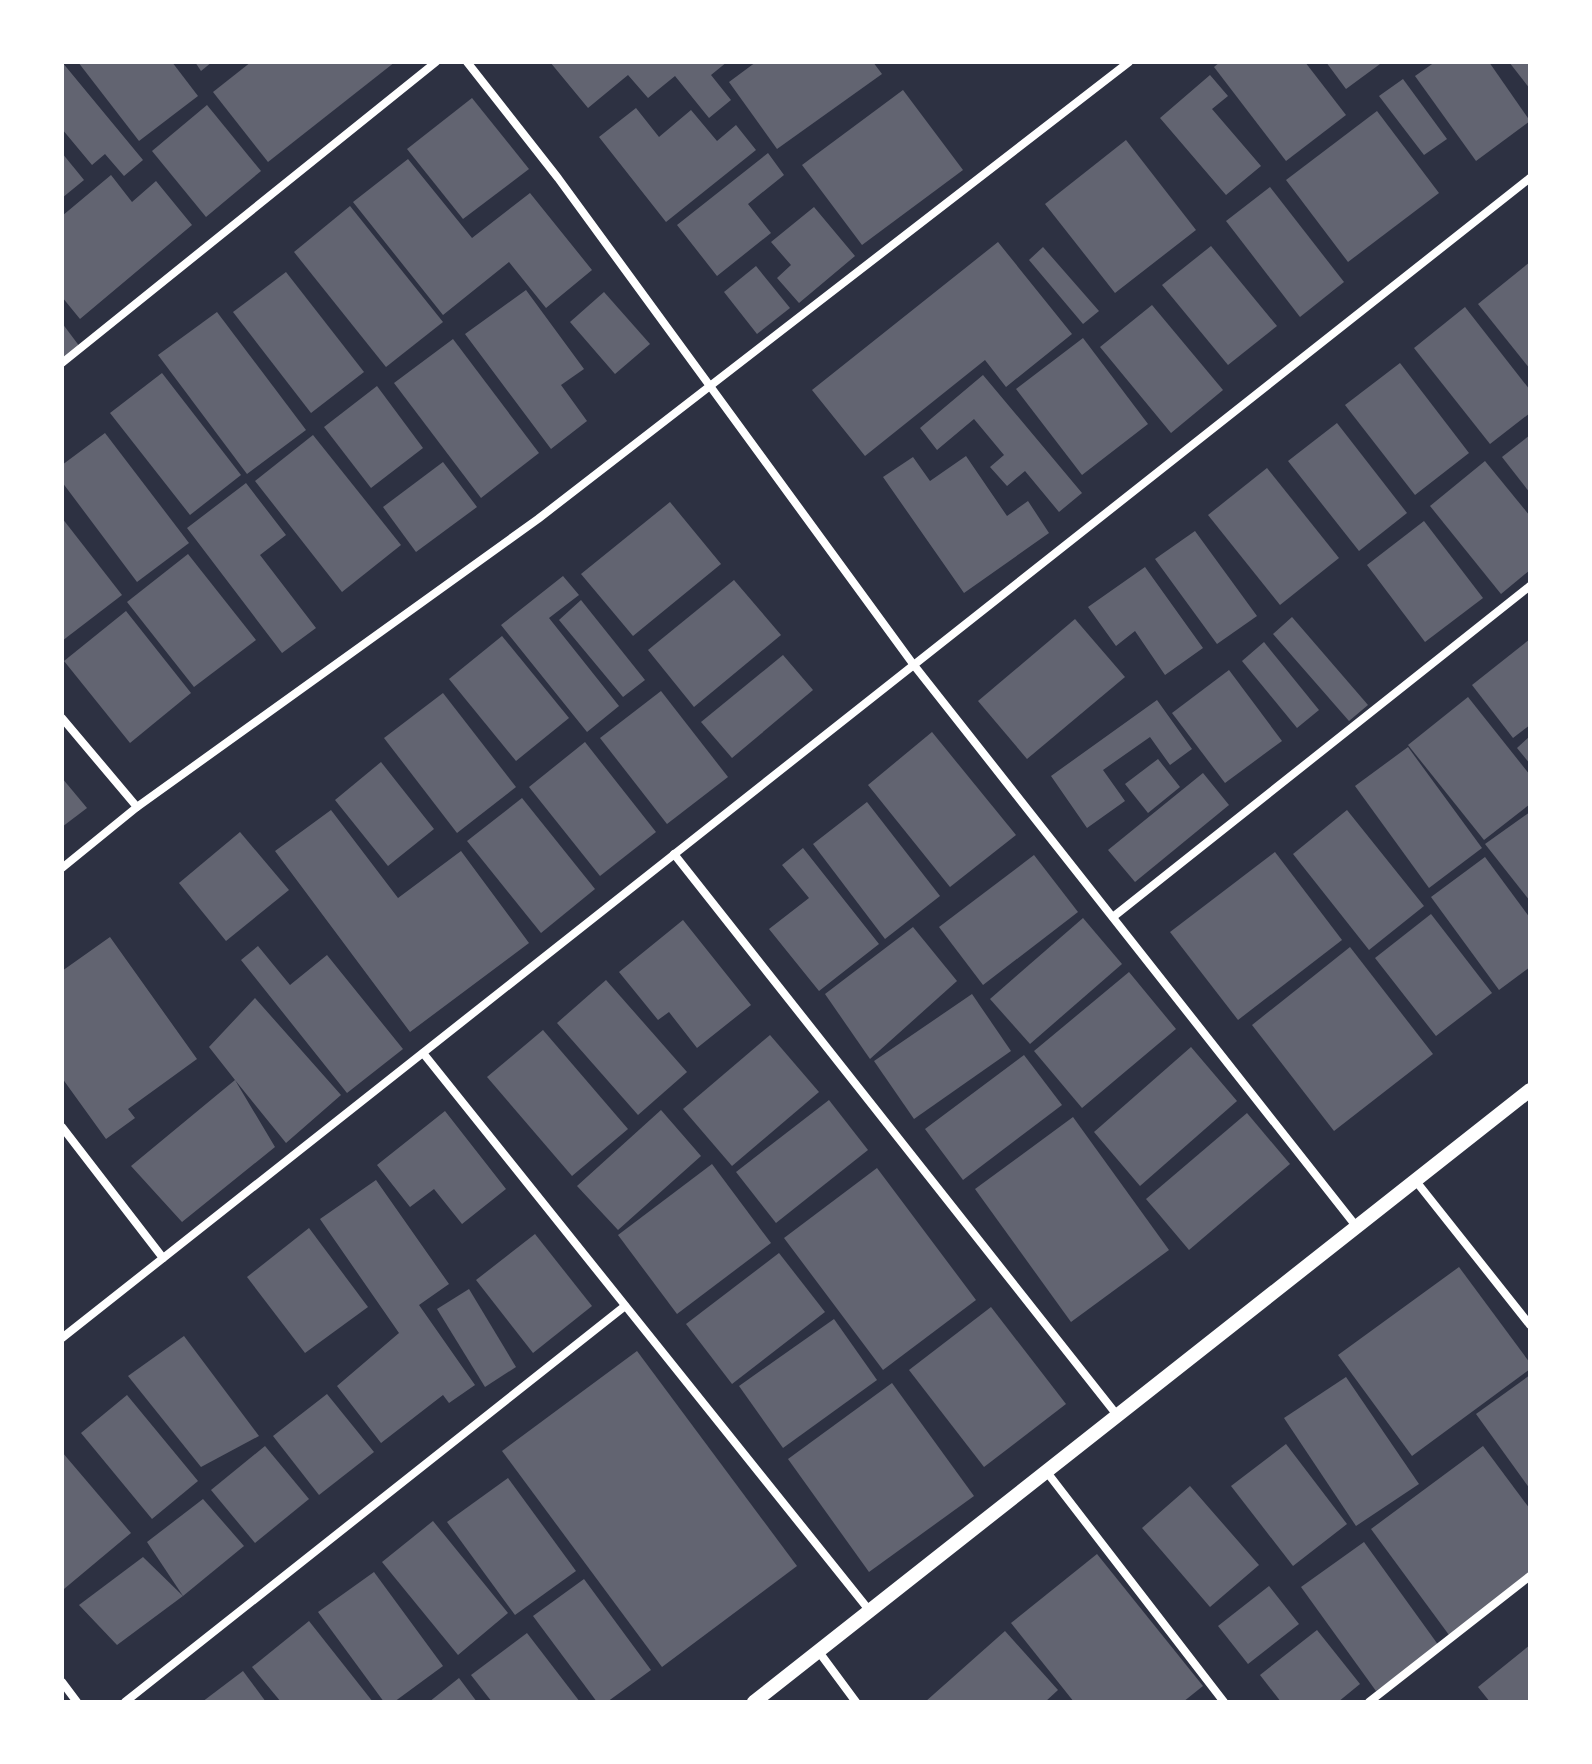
<svg xmlns="http://www.w3.org/2000/svg" width="1592" height="1764" font-family="'IBM Plex Sans',sans-serif">
<style>
.building{fill:#626471}
.lines{fill:none;stroke-linecap:round;stroke-linejoin:round}
.minor{stroke:#fff;stroke-width:8}
.tertiary{stroke:#fff;stroke-width:14}
</style>
<rect width="100%" height="100%" fill="#2d3142"/>
<g class="building">
<path d="M62 62 143 160 124 176 105 154 92 165 62 129Z"/>
<path d="M78 62H172L198 96 139 141Z"/>
<path d="M195 62H212L201 71Z"/>
<path d="M251 62H395L268 162 213 92Z"/>
<path d="M550 62H727L711 75 731 100 709 118 675 76 648 98 628 75 588 108Z"/>
<path d="M756 62H873L882 74 777 149 729 82Z"/>
<path d="M1220 62H1305L1346 115 1286 161 1214 67Z"/>
<path d="M1326 62H1378L1380 64 1346 89Z"/>
<path d="M1435 62H1489L1530 121 1476 161 1415 76Z"/>
<path d="M1509 62H1530V89Z"/>
<path d="M1210 75 1228 96 1212 109 1261 166 1226 195 1160 118Z"/>
<path d="M1403 79 1447 139 1424 155 1379 96Z"/>
<path d="M903 90 963 170 862 245 802 165Z"/>
<path d="M472 98 529 169 463 219 407 149Z"/>
<path d="M207 105 261 171 206 217 152 151Z"/>
<path d="M636 108 659 137 691 110 717 141 736 125 756 150 666 222 599 137Z"/>
<path d="M1377 111 1439 193 1348 262 1286 180Z"/>
<path d="M1126 140 1196 230 1115 293 1045 204Z"/>
<path d="M62 153 84 180 62 198Z"/>
<path d="M768 153 784 175 748 204 771 233 717 276 677 225Z"/>
<path d="M408 159 472 238 530 193 592 270 546 308 509 262 443 315 353 202Z"/>
<path d="M111 175 132 202 156 181 192 225 80 319 62 297V216Z"/>
<path d="M1270 187 1344 282 1300 317 1226 221Z"/>
<path d="M350 206 443 322 386 367 294 252Z"/>
<path d="M814 207 855 256 799 303 777 278 791 265 771 242Z"/>
<path d="M998 242 1072 334 1006 387 985 360 865 456 812 390Z"/>
<path d="M1211 246 1277 326 1228 365 1162 285Z"/>
<path d="M1043 247 1099 311 1083 324 1029 260Z"/>
<path d="M1530 262V369L1478 304Z"/>
<path d="M756 266 790 308 757 334 724 292Z"/>
<path d="M286 272 364 372 311 413 233 312Z"/>
<path d="M526 290 584 369 561 385 587 421 551 449 465 334Z"/>
<path d="M604 292 650 344 615 374 570 322Z"/>
<path d="M1152 305 1223 390 1171 433 1100 347Z"/>
<path d="M1465 307 1530 390V413L1490 444 1414 348Z"/>
<path d="M217 312 306 430 247 474 158 355Z"/>
<path d="M62 323 80 347 62 361Z"/>
<path d="M1083 338 1148 424 1082 475 1016 389Z"/>
<path d="M453 339 539 453 481 498 394 383Z"/>
<path d="M1400 363 1469 453 1415 495 1345 405Z"/>
<path d="M162 373 241 475 190 515 110 413Z"/>
<path d="M983 375 1082 493 1059 512 1025 471 1007 486 990 467 1004 455 974 419 937 450 920 428Z"/>
<path d="M377 386 423 448 371 488 324 427Z"/>
<path d="M1337 423 1407 513 1359 551 1288 461Z"/>
<path d="M105 433 189 543 137 582 62 482V465Z"/>
<path d="M313 435 401 545 342 592 255 481Z"/>
<path d="M1530 435V493L1502 457Z"/>
<path d="M966 456 1007 516 1028 501 1049 533 964 593 883 477 913 457 930 481Z"/>
<path d="M1485 461 1530 516V570L1501 594 1430 506Z"/>
<path d="M443 462 477 507 416 552 383 507Z"/>
<path d="M1267 468 1339 558 1280 605 1208 515Z"/>
<path d="M246 483 286 535 260 555 316 628 282 653 187 528Z"/>
<path d="M670 502 721 564 633 636 581 574Z"/>
<path d="M62 518 122 595 62 641Z"/>
<path d="M1424 521 1483 598 1425 642 1367 565Z"/>
<path d="M1195 531 1257 616 1217 644 1155 559Z"/>
<path d="M188 554 256 640 194 687 127 602Z"/>
<path d="M1145 567 1203 648 1165 675 1135 631 1116 646 1088 607Z"/>
<path d="M563 576 579 595 549 618 619 706 587 732 501 625Z"/>
<path d="M734 580 781 635 694 707 648 650Z"/>
<path d="M581 600 645 680 623 697 559 620Z"/>
<path d="M126 611 191 693 130 743 64 661Z"/>
<path d="M1292 617 1368 705 1349 721 1273 634Z"/>
<path d="M1075 619 1125 677 1027 759 978 701Z"/>
<path d="M502 636 569 718 516 761 449 679Z"/>
<path d="M1530 639V725L1513 738 1472 685Z"/>
<path d="M1264 642 1319 710 1297 728 1242 661Z"/>
<path d="M783 655 813 690 732 758 701 722Z"/>
<path d="M1229 670 1282 741 1225 783 1172 713Z"/>
<path d="M661 691 728 777 667 824 600 738Z"/>
<path d="M443 693 516 787 457 833 384 738Z"/>
<path d="M1468 697 1530 775V804L1484 840 1408 745Z"/>
<path d="M1157 700 1192 749 1170 765 1150 737 1103 770 1125 801 1087 828 1051 776Z"/>
<path d="M932 732 1016 835 950 887 868 785Z"/>
<path d="M1530 736V764L1517 748Z"/>
<path d="M585 742 656 832 600 876 529 787Z"/>
<path d="M1408 747 1482 848 1429 888 1355 786Z"/>
<path d="M1158 759 1180 787 1148 813 1125 784Z"/>
<path d="M381 762 434 829 388 866 335 800Z"/>
<path d="M1203 773 1229 805 1135 882 1108 850Z"/>
<path d="M62 778 87 808 62 827Z"/>
<path d="M522 798 595 889 541 933 467 841Z"/>
<path d="M867 802 940 896 885 939 813 844Z"/>
<path d="M331 810 398 898 461 851 529 943 410 1032 275 851Z"/>
<path d="M1347 810 1424 906 1369 950 1293 854Z"/>
<path d="M1530 812V901L1485 844Z"/>
<path d="M240 832 289 890 226 941 179 883Z"/>
<path d="M803 848 879 944 819 991 769 929 809 898 782 865Z"/>
<path d="M1275 852 1342 940 1238 1020 1170 932Z"/>
<path d="M1034 855 1078 912 983 985 939 927Z"/>
<path d="M1485 857 1530 918V967L1499 990 1431 897Z"/>
<path d="M1431 914 1492 993 1436 1036 1375 958Z"/>
<path d="M1083 918 1122 964 1030 1044 990 999Z"/>
<path d="M683 920 751 1005 697 1048 669 1012 658 1020 619 972Z"/>
<path d="M913 927 957 981 870 1059 825 994Z"/>
<path d="M110 937 197 1059 128 1109 135 1118 106 1139 62 1078V971Z"/>
<path d="M258 946 290 985 327 955 403 1049 347 1093 241 960Z"/>
<path d="M1350 947 1433 1054 1334 1131 1252 1025Z"/>
<path d="M1129 972 1176 1029 1082 1108 1034 1051Z"/>
<path d="M606 980 687 1072 638 1115 557 1023Z"/>
<path d="M972 994 1011 1051 914 1119 874 1061Z"/>
<path d="M255 998 341 1095 286 1143 235 1080 275 1147 182 1222 131 1166 235 1080 209 1047Z"/>
<path d="M543 1030 628 1129 572 1176 487 1077Z"/>
<path d="M770 1035 819 1092 732 1166 683 1109Z"/>
<path d="M1191 1047 1237 1101 1140 1186 1094 1132Z"/>
<path d="M1024 1055 1062 1105 963 1180 925 1129Z"/>
<path d="M829 1100 868 1150 776 1223 736 1172Z"/>
<path d="M661 1110 701 1156 618 1230 577 1186Z"/>
<path d="M445 1111 506 1189 462 1224 434 1189 410 1207 377 1165Z"/>
<path d="M1247 1113 1290 1164 1189 1250 1146 1199Z"/>
<path d="M1073 1117 1169 1250 1071 1322 975 1189Z"/>
<path d="M712 1164 771 1243 677 1314 618 1235Z"/>
<path d="M877 1168 976 1300 883 1370 784 1238Z"/>
<path d="M376 1180 449 1284 419 1305 475 1385 449 1403 443 1395 381 1443 337 1386 399 1333 320 1219Z"/>
<path d="M309 1228 368 1307 305 1353 247 1277Z"/>
<path d="M535 1234 592 1306 533 1353 476 1280Z"/>
<path d="M779 1253 825 1312 732 1384 686 1324Z"/>
<path d="M1459 1267 1530 1363V1369L1412 1456 1338 1355Z"/>
<path d="M469 1289 516 1367 485 1387 437 1309Z"/>
<path d="M991 1307 1066 1404 984 1467 909 1370Z"/>
<path d="M834 1319 877 1380 783 1448 739 1386Z"/>
<path d="M184 1336 259 1436 201 1467 128 1376Z"/>
<path d="M637 1351 797 1566 662 1667 502 1451Z"/>
<path d="M1530 1375V1489L1476 1414Z"/>
<path d="M1346 1377 1419 1484 1356 1526 1284 1418Z"/>
<path d="M892 1383 974 1496 869 1572 788 1459Z"/>
<path d="M327 1394 374 1452 319 1495 273 1436Z"/>
<path d="M127 1395 198 1481 152 1519 81 1433Z"/>
<path d="M1286 1444 1347 1524 1293 1566 1231 1486Z"/>
<path d="M265 1446 309 1499 255 1543 211 1490Z"/>
<path d="M1483 1446 1530 1509V1574L1449 1635 1371 1529Z"/>
<path d="M62 1452 131 1533 64 1589 62 1586Z"/>
<path d="M508 1478 576 1571 515 1615 447 1522Z"/>
<path d="M1190 1486 1259 1565 1210 1607 1142 1528Z"/>
<path d="M203 1499 244 1546 183 1596 147 1542Z"/>
<path d="M433 1521 508 1613 458 1655 382 1562Z"/>
<path d="M1364 1542 1439 1646 1376 1691 1301 1587Z"/>
<path d="M1097 1554 1203 1686 1183 1702H1074L1011 1623Z"/>
<path d="M143 1557 183 1596 117 1645 79 1605Z"/>
<path d="M374 1572 443 1666 394 1702H384L318 1612Z"/>
<path d="M584 1579 651 1670 607 1702H597L533 1616Z"/>
<path d="M1269 1586 1299 1624 1248 1664 1218 1626Z"/>
<path d="M309 1621 373 1702H281L252 1667Z"/>
<path d="M1317 1630 1360 1684 1338 1702H1281L1260 1675Z"/>
<path d="M1005 1631 1058 1690 1045 1702H925Z"/>
<path d="M527 1633 580 1702H492L471 1675Z"/>
<path d="M1530 1645V1702H1490L1478 1687Z"/>
<path d="M243 1671 266 1702H202Z"/>
<path d="M459 1678 477 1702H429Z"/>
</g>
<g class="lines">
<g class="minor">
<path d="M467 62 558 178 913 664 1356 1226"/>
<path d="M62 363 436 62"/>
<path d="M62 718 137 807"/>
<path d="M674 854 1117 1415"/>
<path d="M62 868 137 807 538 519 1129 62"/>
<path d="M1113 917 1530 586"/>
<path d="M423 1053 869 1610"/>
<path d="M62 1127 163 1258"/>
<path d="M1415 1180 1530 1325"/>
<path d="M62 1338 1530 178"/>
<path d="M1046 1471 1224 1702"/>
<path d="M819 1652 856 1702"/>
<path d="M62 1682 77 1702"/>
<path d="M125 1702 625 1306"/>
<path d="M1369 1702 1530 1576"/>
</g>
<path class="tertiary" d="M754 1702 1530 1090"/>
</g>
<rect width="1592" height="1764" fill="none" stroke="#ffffff" stroke-width="128"/>
</svg>
